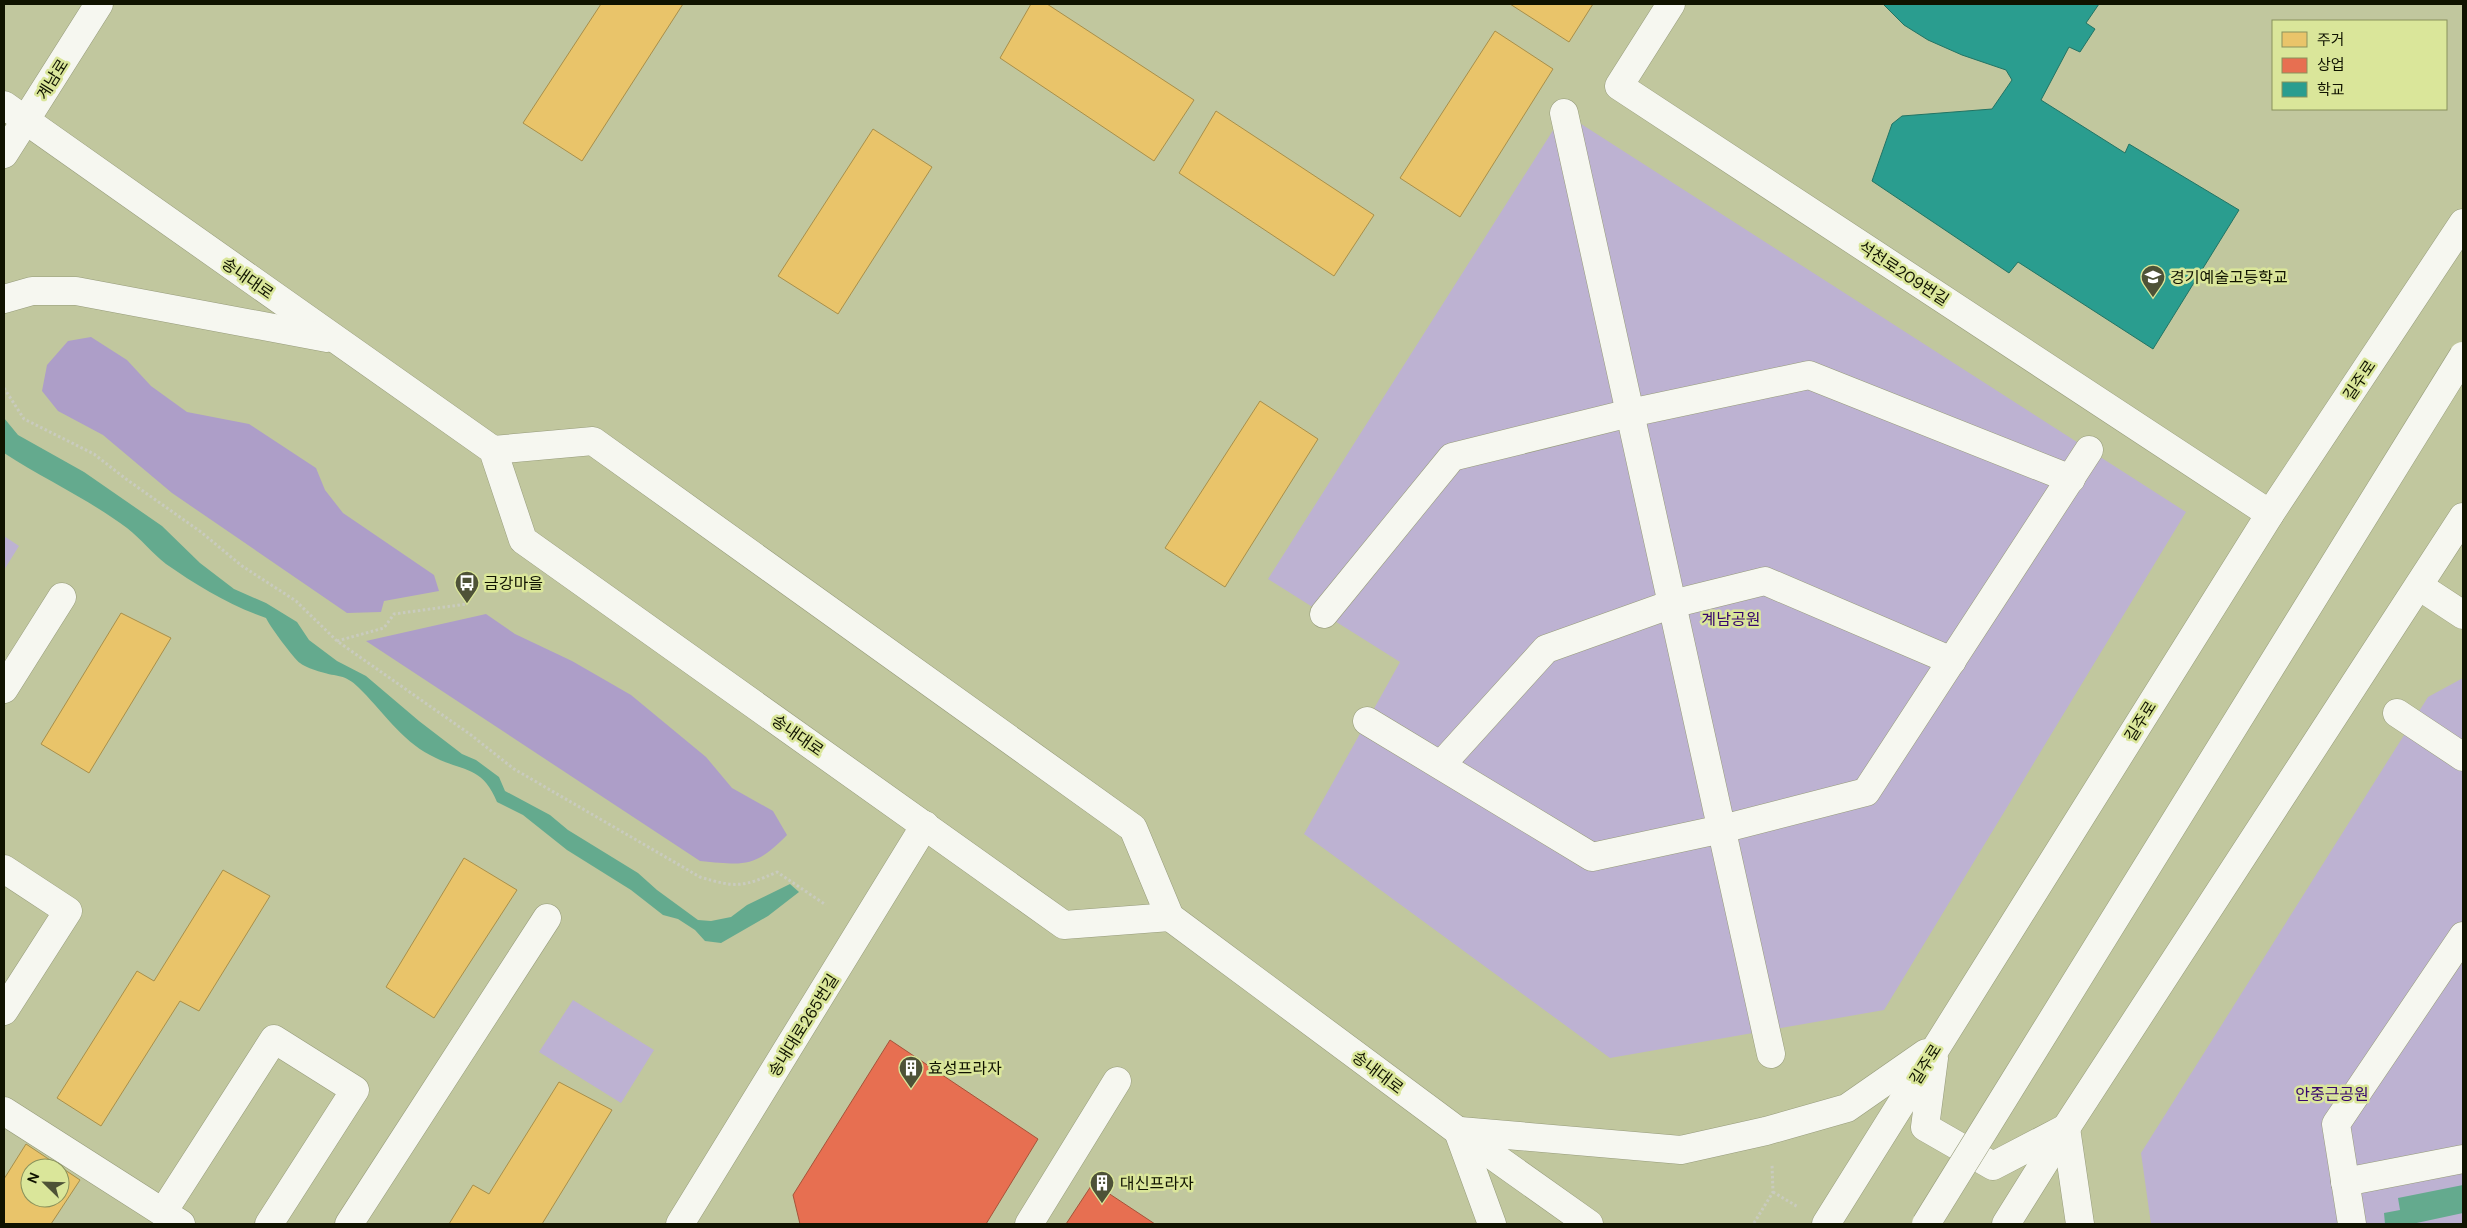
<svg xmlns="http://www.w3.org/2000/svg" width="2467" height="1228" font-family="'DM Sans','Noto Sans KR',sans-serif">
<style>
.green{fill:#bdb2d2}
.forest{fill:#ad9ec8}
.water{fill:#64aa8e}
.homes{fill:#e9c46a;stroke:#a88f4a;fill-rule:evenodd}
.shops{fill:#e76f51;stroke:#a65339}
.schools{fill:#2a9d8f;stroke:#227464}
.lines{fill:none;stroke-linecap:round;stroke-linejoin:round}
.pedestrian-casing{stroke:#969b7a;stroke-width:29}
.minor-casing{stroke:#969b7a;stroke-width:29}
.tertiary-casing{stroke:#969b7a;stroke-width:29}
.path{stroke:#c9cbbe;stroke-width:3;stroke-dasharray:2.5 2.5;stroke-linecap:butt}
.pedestrian{stroke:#f6f7f0;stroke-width:28}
.minor{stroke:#f6f7f0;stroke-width:28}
.tertiary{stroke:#f6f7f0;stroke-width:28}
.tertiary-bridge-casing{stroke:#969b7a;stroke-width:29;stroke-linecap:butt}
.tertiary-bridge{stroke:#f6f7f0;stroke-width:28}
.labels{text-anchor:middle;stroke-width:5;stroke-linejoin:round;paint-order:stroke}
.street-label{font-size:16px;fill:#101300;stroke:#dae69a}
.poi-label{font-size:16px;fill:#101300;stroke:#dae69a;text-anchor:start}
.park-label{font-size:16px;fill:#36056d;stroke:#dae69a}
</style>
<rect width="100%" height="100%" fill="#c1c79e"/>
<g class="green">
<path d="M1564 113 2186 512 1884 1010 1610 1058 1304 834 1400 662 1268 579Z"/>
<path d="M4 536 19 546 4 570Z"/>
<path d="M2463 678V1224H2151L2141 1153 2428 697Z"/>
<path d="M573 1000 654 1050 621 1103 539 1052Z"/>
</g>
<g class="forest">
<path d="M91 337 127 360 151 386 187 412 249 424 316 468 325 490 343 513 434 575 439 591 384 601 381 612 347 613 172 493 103 435 58 411 42 391 47 365 68 341Z"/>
<path d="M486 614 515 634 572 661 631 695 706 757 732 788 773 811 787 835C754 869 744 865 700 861L366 641Z"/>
</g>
<g class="water">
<path d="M4 418 18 435 84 472 162 526 200 563 234 589 266 603 297 622 309 640 337 661 366 676 419 721 462 754 476 760 499 777 505 791 550 815 568 830 638 873 657 890 698 920 711 921 731 917 747 905 790 884 799 892 768 916 721 943 705 941 695 930 678 919 663 915 631 890 567 850 523 815 497 802C482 764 460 772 430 755 401 740 381 709 358 687 345 674 337 677 321 672 314 670 305 667 300 663 294 659 269 625 266 618 231 606 196 585 166 564 152 553 141 539 127 528 88 499 44 479 4 453Z"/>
<path d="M2463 1185V1213L2412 1224H2385L2384 1213 2400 1210 2398 1198Z"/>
</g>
<g class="homes">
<path d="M601 4H683L582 161 523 123Z"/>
<path d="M1031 4H1047L1194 100 1154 161 1000 58Z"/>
<path d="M1510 4H1593L1569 42Z"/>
<path d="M1495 31 1553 69 1460 217 1400 178Z"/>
<path d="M1216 111 1374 215 1334 276 1179 173Z"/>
<path d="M873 129 932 167 838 314 778 276Z"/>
<path d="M1260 401 1318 439 1225 587 1165 548Z"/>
<path d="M121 613 171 638 89 773 41 744Z"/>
<path d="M464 858 517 890 434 1018 386 987Z"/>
<path d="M223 870 270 896 199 1011 180 1001 101 1126 57 1098 137 971 154 981Z"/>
<path d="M559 1082 612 1110 542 1224H449L473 1185 489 1194Z"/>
<path d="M26 1144 80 1180 51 1224H4V1179ZM30 1168H60V1198H30Z"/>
</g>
<g class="shops">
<path d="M890 1040 1038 1139 986 1224H800L793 1195Z"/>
<path d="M1093 1183 1155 1224H1066Z"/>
</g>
<path class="schools" d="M1883 4H2099L2086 23 2095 29 2080 52 2069 47 2041 100 2125 153 2129 144 2239 210 2153 349 2018 262 2009 273 1872 181 1892 124 1902 116 1992 109 2012 80 2006 70 1962 55 1928 40 1904 25Z"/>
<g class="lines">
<defs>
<g id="pedestrian">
<path d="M1564 113 1771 1054"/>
<path d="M1324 614 1452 457 1630 413 1809 375 2071 479"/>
<path d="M2397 713 2463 757"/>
<path d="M1367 721 1592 857 1722 829 1866 792 2089 450"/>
<path d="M1441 765 1546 649 1672 604 1765 581 1952 661"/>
<path d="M2345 1182 2463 1159"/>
<path d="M1029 1224 1117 1081"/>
<path d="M2352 1224 2336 1124 2463 936"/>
</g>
<g id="minor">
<path d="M1671 4 1619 86 2270 514"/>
<path d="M25 121 99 4"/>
<path d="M2419 586 2463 615"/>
<path d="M4 689 62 597"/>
<path d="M4 869 68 911 4 1011"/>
<path d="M4 1111 181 1224"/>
<path d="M163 1212 274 1039 355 1090 269 1224"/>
<path d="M349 1224 547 918"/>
</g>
<g id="tertiary">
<path d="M4 105 493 450 523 540 1064 925 1170 917"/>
<path d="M4 154 25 121"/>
<path d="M4 299 32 291H76L327 338"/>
<path d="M493 450 593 441 1133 828 1170 917 1458 1131 1589 1224"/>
<path d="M1934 1058 1925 1127 1993 1166 2064 1129"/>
<path d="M2066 1128 2080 1224"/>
<path d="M1458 1131 1492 1224"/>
<path d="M1460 1131 1681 1150 1766 1131 1847 1108 1926 1053"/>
<path d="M680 1224 925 825"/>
<path d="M1826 1224 2270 514 2463 223"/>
<path d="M2006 1224 2066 1128 2463 517"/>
</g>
</defs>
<use href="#pedestrian" class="pedestrian-casing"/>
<use href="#minor" class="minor-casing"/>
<use href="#tertiary" class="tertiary-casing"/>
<g class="path">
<path d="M4 388 24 419 94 454 126 479 201 532 242 566 296 601 337 641 471 735 514 769 700 877C736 888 743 887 777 872L826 905"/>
<path d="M337 641 384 628 394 614 467 604"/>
<path d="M1773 1192 1798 1207"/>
<path d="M1754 1223 1773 1192 1772 1164"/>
</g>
<use href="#pedestrian" class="pedestrian"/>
<use href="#minor" class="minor"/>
<use href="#tertiary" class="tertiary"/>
<defs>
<path id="tertiary-bridge" d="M1926 1224 2463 356"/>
</defs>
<use href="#tertiary-bridge" class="tertiary-bridge-casing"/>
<use href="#tertiary-bridge" class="tertiary-bridge"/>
</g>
<defs>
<symbol id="school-pin" viewBox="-11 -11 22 30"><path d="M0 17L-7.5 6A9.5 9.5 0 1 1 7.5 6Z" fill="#4e5237" stroke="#dae69a"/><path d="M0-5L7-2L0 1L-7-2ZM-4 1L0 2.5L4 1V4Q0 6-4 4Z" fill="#fff"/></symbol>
<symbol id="bus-pin" viewBox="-11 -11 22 30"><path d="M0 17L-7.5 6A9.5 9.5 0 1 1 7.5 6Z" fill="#4e5237" stroke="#dae69a"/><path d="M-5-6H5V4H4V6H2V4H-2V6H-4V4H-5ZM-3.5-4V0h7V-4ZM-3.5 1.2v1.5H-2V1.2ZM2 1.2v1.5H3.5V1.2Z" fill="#fff"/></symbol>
<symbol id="building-pin" viewBox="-11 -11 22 30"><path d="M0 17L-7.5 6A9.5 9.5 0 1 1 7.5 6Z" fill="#4e5237" stroke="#dae69a"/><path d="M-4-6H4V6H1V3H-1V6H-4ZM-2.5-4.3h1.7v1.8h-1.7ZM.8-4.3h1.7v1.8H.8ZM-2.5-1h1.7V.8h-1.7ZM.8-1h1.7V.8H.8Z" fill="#fff"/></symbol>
</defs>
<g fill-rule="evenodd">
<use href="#school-pin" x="2139" y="263" width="28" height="38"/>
<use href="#bus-pin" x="453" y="569" width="28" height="38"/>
<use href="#building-pin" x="897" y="1054" width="28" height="38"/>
<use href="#building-pin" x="1088" y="1169" width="28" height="38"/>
</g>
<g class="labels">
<g class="street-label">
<text transform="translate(52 79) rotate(-58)" y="6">계남로</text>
<text transform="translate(1904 273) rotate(33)" y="6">석천로209번길</text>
<text transform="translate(248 278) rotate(35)" y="6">송내대로</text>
<text transform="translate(2359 380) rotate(-56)" y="6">길주로</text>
<text transform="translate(2140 721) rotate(-58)" y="6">길주로</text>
<text transform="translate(798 735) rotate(35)" y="6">송내대로</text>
<text transform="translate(803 1025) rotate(-58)" y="6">송내대로265번길</text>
<text transform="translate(1925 1064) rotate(-58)" y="6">길주로</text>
<text transform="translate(1378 1072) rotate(37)" y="6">송내대로</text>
</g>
<g class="poi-label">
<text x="2170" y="283">경기예술고등학교</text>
<text x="484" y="589">금강마을</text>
<text x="928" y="1074">효성프라자</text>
<text x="1120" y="1189">대신프라자</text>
</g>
<g class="park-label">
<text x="1731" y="625">계남공원</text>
<text x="2332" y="1100">안중근공원</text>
</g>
</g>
<rect width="2467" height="1228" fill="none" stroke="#101300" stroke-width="10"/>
<rect x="2272" y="20" width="175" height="90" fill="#dae69a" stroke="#89925c"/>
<rect x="2282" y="32" width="25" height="15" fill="#e9c46a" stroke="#89925c"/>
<text x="2317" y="45" font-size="15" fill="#101300">주거</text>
<rect x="2282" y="58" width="25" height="15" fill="#e76f51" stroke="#89925c"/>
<text x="2317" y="70" font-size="15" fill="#101300">상업</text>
<rect x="2282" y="82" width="25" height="15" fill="#2a9d8f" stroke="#89925c"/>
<text x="2317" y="95" font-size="15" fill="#101300">학교</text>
<g transform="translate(45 1183) rotate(293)"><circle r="24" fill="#dae69a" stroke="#89925c"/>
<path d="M0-4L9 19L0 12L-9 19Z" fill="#4e5237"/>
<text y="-8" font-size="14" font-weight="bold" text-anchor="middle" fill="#101300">N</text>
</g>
</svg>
